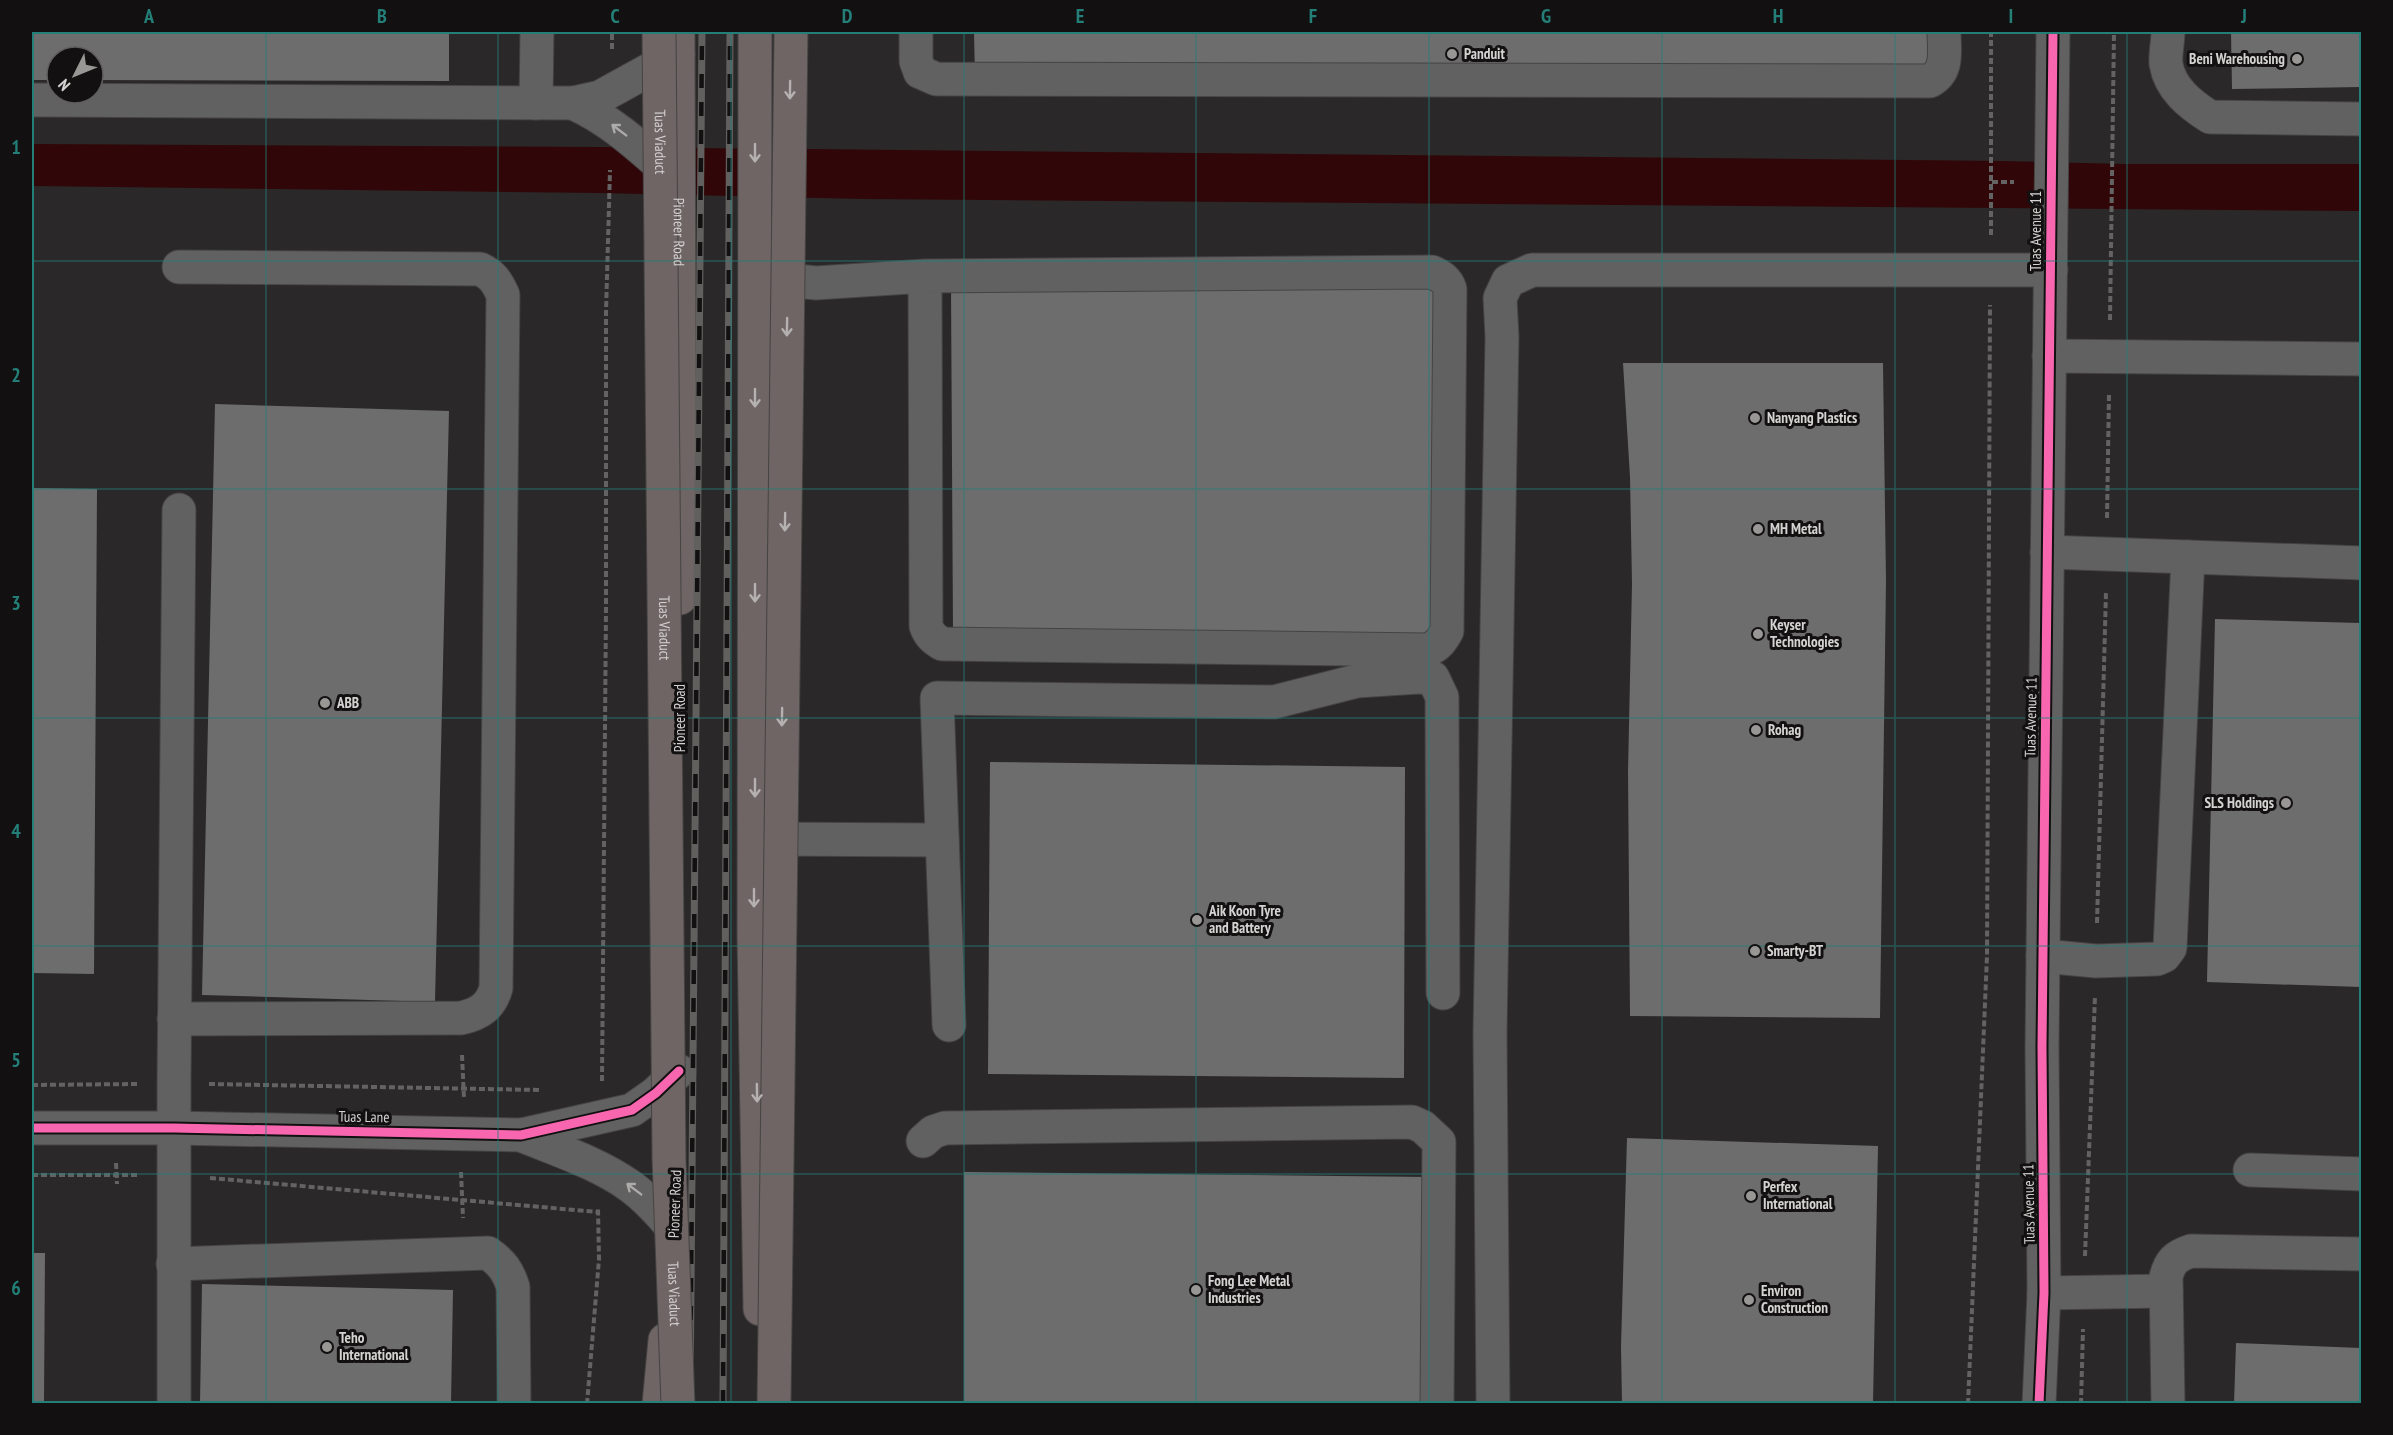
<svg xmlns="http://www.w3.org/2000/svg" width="2393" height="1435" font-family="'PT Sans Narrow',sans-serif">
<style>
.water{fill:#310608}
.building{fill:#6e6d6d}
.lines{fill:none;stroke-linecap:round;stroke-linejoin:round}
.minor-casing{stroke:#454343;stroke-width:35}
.major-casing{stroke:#454343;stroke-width:35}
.path{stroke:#646363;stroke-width:4;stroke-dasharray:6 3;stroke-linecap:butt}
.minor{stroke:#626161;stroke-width:33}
.major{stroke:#6f6564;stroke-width:33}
.rail-casing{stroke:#61605f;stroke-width:7}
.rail{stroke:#121010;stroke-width:4.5;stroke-dasharray:14;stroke-linecap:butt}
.major-bridge-casing{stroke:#454343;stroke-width:35;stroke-linecap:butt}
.major-bridge{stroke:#6f6564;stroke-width:33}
.cycleway-casing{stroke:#121010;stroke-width:13}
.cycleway{stroke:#f766af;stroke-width:9}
.oneway{stroke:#b6b1b1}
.oneway2{stroke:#adaaaa}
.grid{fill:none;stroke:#237f78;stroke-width:1.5;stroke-opacity:0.55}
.poi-dot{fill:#999696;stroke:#121010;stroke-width:2}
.labels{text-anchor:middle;stroke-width:6;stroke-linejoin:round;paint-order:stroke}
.poi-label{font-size:15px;font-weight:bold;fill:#d5d2d2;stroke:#121010;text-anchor:start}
.street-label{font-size:15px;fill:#d5d2d2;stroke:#121010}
.neatline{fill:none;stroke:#237f78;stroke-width:2}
.grid-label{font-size:20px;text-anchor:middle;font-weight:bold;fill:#237f78}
</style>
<rect width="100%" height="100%" fill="#2a2828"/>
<path class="water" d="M32 144 600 147 2004 161 2124 164H2361L2362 211 865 199 599 193 32 186Z"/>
<g class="building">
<path d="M32 32H449V81L93 80V57H57V80H32Z"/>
<path d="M974 32H1930L1931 77 975 79Z"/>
<path d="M2231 32H2361V87L2232 89Z"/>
<path d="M951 287 1433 288 1434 634 953 633Z"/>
<path d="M1623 363H1883L1886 581 1880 1018 1630 1016 1628 772 1632 584 1630 477Z"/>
<path d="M215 404 449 411 435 1002 202 995Z"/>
<path d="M32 488 97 489 94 974 32 973Z"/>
<path d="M2215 619 2361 623V987L2207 982Z"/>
<path d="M990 762 1405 767 1404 1078 988 1074Z"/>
<path d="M1627 1138 1878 1146 1873 1404H1622L1621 1347Z"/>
<path d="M964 1172 1429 1177 1428 1404H964Z"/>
<path d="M32 1253H45L44 1404H32Z"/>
<path d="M202 1284 453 1290 451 1404H200Z"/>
<path d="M2236 1343 2361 1348V1404H2234Z"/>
</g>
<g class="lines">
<defs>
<g id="minor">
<path d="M916 32V61L920 72 936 79 1930 81C1949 71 1944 50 1944 32"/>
<path d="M2168 32C2168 42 2165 54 2166 64 2170 89 2191 105 2210 117L2362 119"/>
<path d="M35 100 573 103 600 97 678 54"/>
<path d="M536 103 537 32"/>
<path d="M573 103C613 121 644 151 677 180"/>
<path d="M759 277 816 283 925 276 1432 272C1441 276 1447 280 1450 289L1447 631C1442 640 1438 646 1428 650L942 644C934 639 929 635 926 626L925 276"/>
<path d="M2049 356 2362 359"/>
<path d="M2047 552 2362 563"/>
<path d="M755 839 942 840"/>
<path d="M2043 956 2096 961 2157 959 2164 956 2170 948 2188 557"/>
<path d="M174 1019 461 1018C480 1014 491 1006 496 988L503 295C497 282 493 275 480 269L179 267"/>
<path d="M949 1025 937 698 1274 702 1357 681 1418 677 1433 678 1442 697 1443 993"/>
<path d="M32 1128H174L521 1135 632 1110 656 1093 679 1071"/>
<path d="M521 1135C557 1150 598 1163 630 1186 648 1199 661 1214 675 1231"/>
<path d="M923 1141 933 1132 945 1128 1412 1122 1423 1127 1439 1142 1437 1404"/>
<path d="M2250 1170 2362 1174"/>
<path d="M173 1264 488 1253C502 1263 508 1271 513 1287L514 1404"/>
<path d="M2044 1293 2166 1291"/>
<path d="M174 1404V1083L179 510"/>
<path d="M1493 1404 1490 1033 1502 337 1500 298 1508 281 1532 270H2051"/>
<path d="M2039 1404 2044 1293 2042 1047 2053 32"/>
<path d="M2168 1404 2166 1277C2170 1261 2176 1256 2191 1251L2362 1254"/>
</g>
<g id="major">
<path id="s1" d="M678 32 680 598"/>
<path d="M755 32 754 937 760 1309"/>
<path d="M659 1404 665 1340"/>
</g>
</defs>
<use href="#minor" class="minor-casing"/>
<use href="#major" class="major-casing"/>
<g class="path">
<path d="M612 49V32"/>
<path d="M1992 182H2014"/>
<path d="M1991 235V32"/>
<path d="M2110 320 2114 32"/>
<path d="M2107 518 2109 394"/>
<path d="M2097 923 2106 592"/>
<path d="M462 1055 464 1098"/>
<path d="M602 1081 606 609V312L610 170"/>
<path d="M209 1084 541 1090"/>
<path d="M32 1085 139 1084"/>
<path d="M116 1163 117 1184"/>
<path d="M461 1172 463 1218"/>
<path d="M32 1175H137"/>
<path d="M210 1178 598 1212"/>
<path d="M2085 1256 2095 996"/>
<path d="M587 1404 599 1259 598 1208"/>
<path d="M1968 1404 1987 956 1990 305"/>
<path d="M2081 1404 2083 1329"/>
</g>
<use href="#minor" class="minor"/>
<use href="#major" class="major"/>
<defs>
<g id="rail">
<path d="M690 1404 702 32"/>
<path d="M723 1404 730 32"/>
</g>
</defs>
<use href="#rail" class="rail-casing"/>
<use href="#rail" class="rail"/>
<defs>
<g id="major-bridge">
<path id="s2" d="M659 32 669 1159 678 1404"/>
<path d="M774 1404 791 32"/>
</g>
</defs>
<use href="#major-bridge" class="major-bridge-casing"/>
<use href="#major-bridge" class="major-bridge"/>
<defs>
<g id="cycleway">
<path d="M32 1128H174L521 1135 632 1110 656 1093 679 1071"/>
<path d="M2039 1404 2044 1293 2042 1047 2053 32"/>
</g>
</defs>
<use href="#cycleway" class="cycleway-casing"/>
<use href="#cycleway" class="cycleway"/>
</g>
<defs><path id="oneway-shaft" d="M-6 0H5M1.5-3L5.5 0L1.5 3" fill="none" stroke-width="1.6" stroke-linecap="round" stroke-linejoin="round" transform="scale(1.5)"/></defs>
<g class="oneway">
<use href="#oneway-shaft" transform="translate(790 90) rotate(91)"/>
<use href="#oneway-shaft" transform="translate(755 153) rotate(90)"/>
<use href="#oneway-shaft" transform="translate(787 327) rotate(91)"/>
<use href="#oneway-shaft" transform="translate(755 398) rotate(90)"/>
<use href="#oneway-shaft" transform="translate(785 522) rotate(91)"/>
<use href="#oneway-shaft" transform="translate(755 593) rotate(90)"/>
<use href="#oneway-shaft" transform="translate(782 717) rotate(91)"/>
<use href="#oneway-shaft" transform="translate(755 788) rotate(90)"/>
<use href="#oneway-shaft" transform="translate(754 898) rotate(90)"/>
<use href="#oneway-shaft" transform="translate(757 1093) rotate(89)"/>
</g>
<g class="oneway2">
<use href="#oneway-shaft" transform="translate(619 130) rotate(-143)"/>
<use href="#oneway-shaft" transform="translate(634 1189) rotate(-143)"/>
</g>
<path class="grid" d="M266 32V1404M498 32V1404M731 32V1404M964 32V1404M1196 32V1404M1429 32V1404M1662 32V1404M1895 32V1404M2127 32V1404M32 261H2362M32 489H2362M32 718H2362M32 946H2362M32 1174H2362"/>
<g class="poi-dot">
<circle cx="1452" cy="54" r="6"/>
<circle cx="2297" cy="59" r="6"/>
<circle cx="1755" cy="418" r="6"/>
<circle cx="1758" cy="529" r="6"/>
<circle cx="1758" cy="634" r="6"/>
<circle cx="325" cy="703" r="6"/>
<circle cx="1756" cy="730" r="6"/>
<circle cx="2286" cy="803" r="6"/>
<circle cx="1197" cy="920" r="6"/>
<circle cx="1755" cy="951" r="6"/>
<circle cx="1751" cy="1196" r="6"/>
<circle cx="1196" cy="1290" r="6"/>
<circle cx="1749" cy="1300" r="6"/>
<circle cx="327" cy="1347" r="6"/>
</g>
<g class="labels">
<g class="poi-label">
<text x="1464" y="59">Panduit</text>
<text x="2285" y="64" text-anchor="end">Beni Warehousing</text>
<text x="1767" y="423">Nanyang Plastics</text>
<text x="1770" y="534">MH Metal</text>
<text x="1770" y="630">Keyser<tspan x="1770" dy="17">Technologies</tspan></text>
<text x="337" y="708">ABB</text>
<text x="1768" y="735">Rohag</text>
<text x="2274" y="808" text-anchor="end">SLS Holdings</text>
<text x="1209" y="916">Aik Koon Tyre<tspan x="1209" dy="17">and Battery</tspan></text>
<text x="1767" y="956">Smarty-BT</text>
<text x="1763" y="1192">Perfex<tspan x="1763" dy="17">International</tspan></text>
<text x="1208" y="1286">Fong Lee Metal<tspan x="1208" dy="17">Industries</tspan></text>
<text x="1761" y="1296">Environ<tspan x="1761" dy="17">Construction</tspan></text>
<text x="339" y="1343">Teho<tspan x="339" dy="17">International</tspan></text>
</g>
<g class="street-label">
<text dy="5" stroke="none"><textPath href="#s2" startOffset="110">Tuas Viaduct</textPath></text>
<text transform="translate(2036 231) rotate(-90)" y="5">Tuas Avenue 11</text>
<text dy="5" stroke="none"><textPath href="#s1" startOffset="200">Pioneer Road</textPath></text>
<text dy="5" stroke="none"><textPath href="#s2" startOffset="596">Tuas Viaduct</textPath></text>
<text transform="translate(2031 717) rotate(-89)" y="5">Tuas Avenue 11</text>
<text transform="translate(680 718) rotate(-90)" y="5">Pioneer Road</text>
<text transform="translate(364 1117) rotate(1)" y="5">Tuas Lane</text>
<text transform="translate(675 1204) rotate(-88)" y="5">Pioneer Road</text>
<text transform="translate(2029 1204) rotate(-91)" y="5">Tuas Avenue 11</text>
<text dy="5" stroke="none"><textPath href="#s2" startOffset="1262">Tuas Viaduct</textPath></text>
</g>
</g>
<rect width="2393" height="1435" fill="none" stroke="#121010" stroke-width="66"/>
<g transform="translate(75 75) rotate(227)"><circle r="28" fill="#121010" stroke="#605e5e" stroke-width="1.5"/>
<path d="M0-4.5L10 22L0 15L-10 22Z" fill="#999696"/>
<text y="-9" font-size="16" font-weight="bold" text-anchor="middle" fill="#d5d2d2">N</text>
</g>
<rect x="33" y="33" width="2327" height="1369" class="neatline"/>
<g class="grid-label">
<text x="149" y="23">A</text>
<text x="382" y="23">B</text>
<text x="615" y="23">C</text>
<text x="847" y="23">D</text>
<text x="1080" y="23">E</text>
<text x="1313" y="23">F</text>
<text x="1546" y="23">G</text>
<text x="1778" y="23">H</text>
<text x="2011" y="23">I</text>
<text x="2244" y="23">J</text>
<text x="16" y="154">1</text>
<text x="16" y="382">2</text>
<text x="16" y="610">3</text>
<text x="16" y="838">4</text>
<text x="16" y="1067">5</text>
<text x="16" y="1295">6</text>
</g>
</svg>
